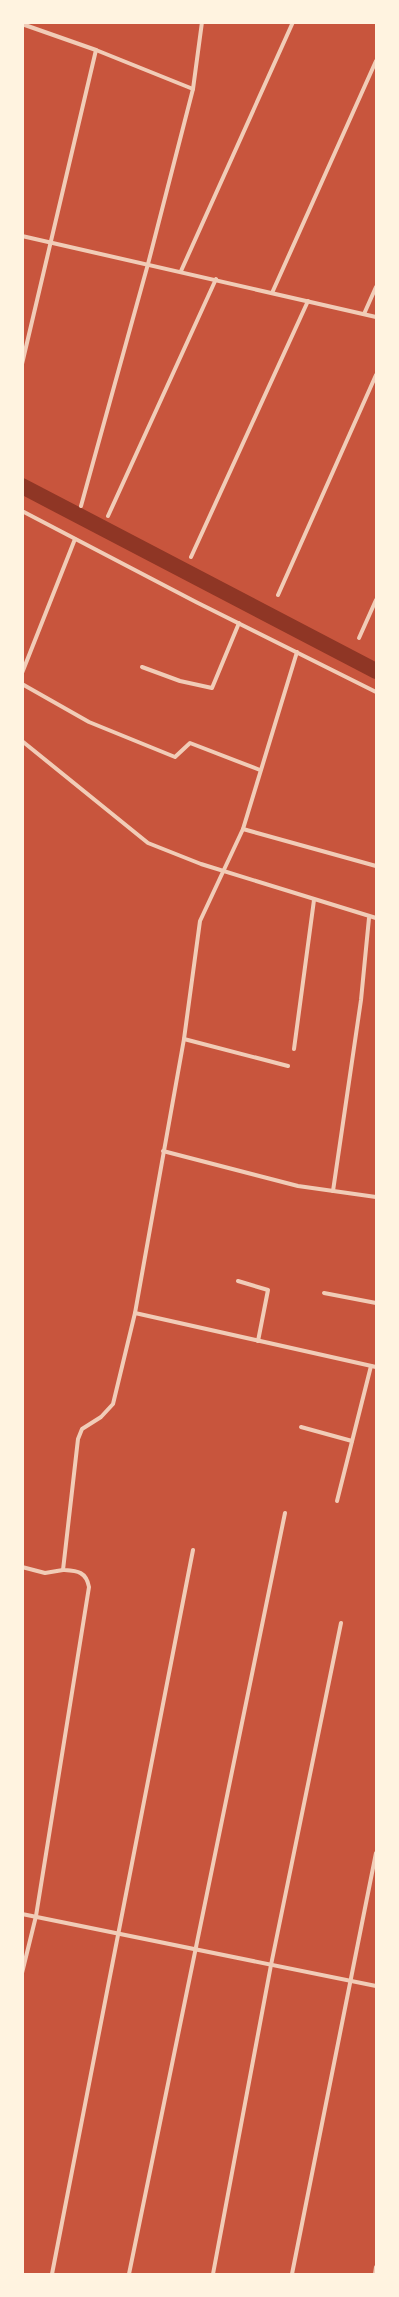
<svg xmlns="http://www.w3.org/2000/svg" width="399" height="2297" font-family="Arial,sans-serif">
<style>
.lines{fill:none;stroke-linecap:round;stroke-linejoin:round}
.river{stroke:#8f3625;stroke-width:16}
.minor{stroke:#f1ccb7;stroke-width:4}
</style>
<rect width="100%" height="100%" fill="#c8553d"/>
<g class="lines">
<path class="river" d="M22 486 376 671"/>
<g class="minor">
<path d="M22 24 96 50 193 89"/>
<path d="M22 236 376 317"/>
<path d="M181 271 293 22"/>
<path d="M272 293 376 61"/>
<path d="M364 314 376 287"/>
<path d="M22 364 96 50"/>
<path d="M81 506 148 264 193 89 202 22"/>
<path d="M22 511 196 602 376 692"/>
<path d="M108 516 216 279"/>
<path d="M191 557 308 301"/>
<path d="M278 595 376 375"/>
<path d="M359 638 376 600"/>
<path d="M142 667 180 681 212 688 239 623"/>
<path d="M22 673 75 539"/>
<path d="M22 684 89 722 175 757 190 743 260 770"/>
<path d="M22 741 148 843 201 864 376 918"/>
<path d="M243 829 376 866"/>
<path d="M184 1039 288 1066"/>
<path d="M294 1049 314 900"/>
<path d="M163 1151 298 1186 376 1197"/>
<path d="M333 1191 361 1000 369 918"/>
<path d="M238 1281 268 1290 258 1341"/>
<path d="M324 1293 376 1303"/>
<path d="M135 1313 376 1367"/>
<path d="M22 1391V1395"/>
<path d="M301 1427 352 1441"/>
<path d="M337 1501 371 1366"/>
<path d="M22 1567 45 1573 63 1570"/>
<path d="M22 1914 376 1986"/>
<path d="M22 1973 36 1916 89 1587C86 1571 77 1571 63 1570L78 1439 82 1429 101 1417 113 1404 135 1313 184 1039 200 921 243 829 297 652"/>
<path d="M52 2274 193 1550"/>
<path d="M129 2274 285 1513"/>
<path d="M213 2274 271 1965 341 1623"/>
<path d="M292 2274 376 1853"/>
<path d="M375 2274 376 2267"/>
</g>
</g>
<rect width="399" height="2297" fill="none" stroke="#fff3e0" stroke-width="48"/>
</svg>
